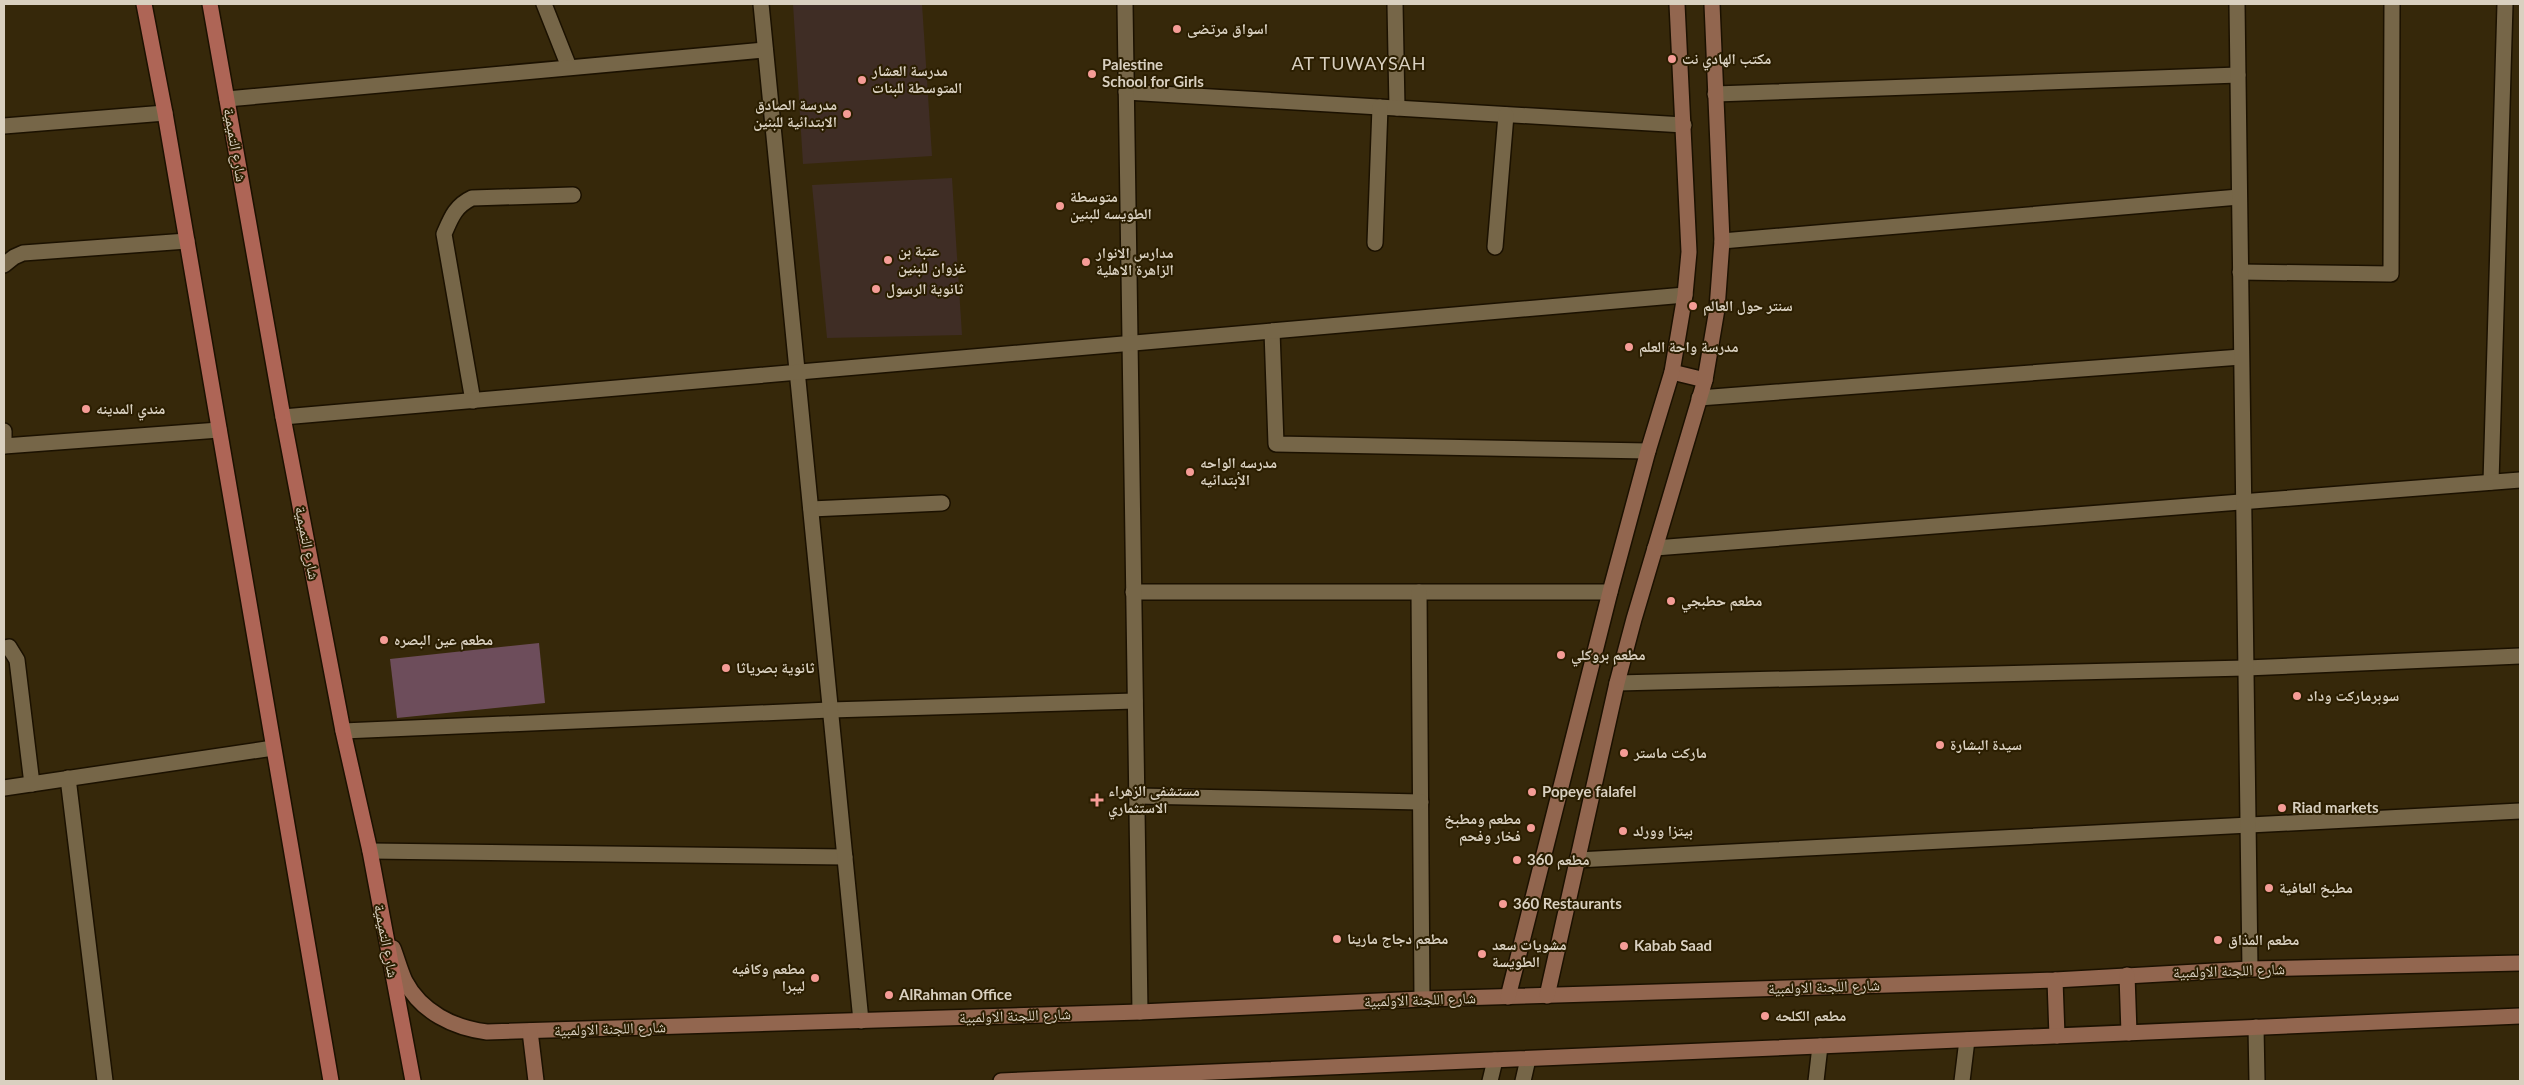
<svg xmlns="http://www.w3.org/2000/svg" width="2524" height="1085" font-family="Lato,'Noto Naskh Arabic',sans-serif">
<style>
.education{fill:#3f2d25}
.building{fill:#6d4d5b}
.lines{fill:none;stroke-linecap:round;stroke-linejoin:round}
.minor-casing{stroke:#1b1100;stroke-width:18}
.tertiary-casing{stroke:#1b1100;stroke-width:18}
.secondary-casing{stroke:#1b1100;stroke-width:18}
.primary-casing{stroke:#1b1100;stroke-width:18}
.minor{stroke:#766648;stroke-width:15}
.tertiary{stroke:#766648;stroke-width:15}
.secondary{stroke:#92664f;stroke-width:15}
.primary{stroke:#ae6556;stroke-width:15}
.poi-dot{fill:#f59c96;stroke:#2b1e01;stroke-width:2}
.labels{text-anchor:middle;stroke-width:4;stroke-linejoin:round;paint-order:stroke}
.poi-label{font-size:15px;font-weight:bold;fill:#d9d0c0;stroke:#2b1e01;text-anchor:start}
.street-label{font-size:15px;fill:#d9d0c0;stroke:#2b1e01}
.quarter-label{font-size:18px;letter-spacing:1px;fill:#d9d0c0;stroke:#2b1e01}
</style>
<rect width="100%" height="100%" fill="#36280a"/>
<g class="education">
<path d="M793 4H922L932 156 803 164Z"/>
<path d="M952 178 962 335 827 338 812 185Z"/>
</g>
<path class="building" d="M539 643 545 703 397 718 390 659Z"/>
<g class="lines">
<defs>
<g id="minor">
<path d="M544 4 569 67"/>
<path d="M1395 4 1397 108"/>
<path d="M1126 92 1684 125"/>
<path d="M1715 94 2238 75"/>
<path d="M227 99 765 50"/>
<path d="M4 126 165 113"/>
<path d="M1722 241 2239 197"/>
<path d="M1375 243 1380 107"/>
<path d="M1495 247 1506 115"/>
<path d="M4 265 14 257 23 253 187 241"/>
<path d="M2240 272 2391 274 2392 4"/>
<path d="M1272 331 1276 444 1648 451"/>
<path d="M1699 398 2241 357"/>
<path d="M473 401 444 234C451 218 455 206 472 198L573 195"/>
<path d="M4 431V446"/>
<path d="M2491 482 2505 4"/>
<path d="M811 509 942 503"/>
<path d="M1655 548 2520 480"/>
<path d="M1133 592H1610"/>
<path d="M1419 592 1422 999"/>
<path d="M4 648 9 647 17 660 32 784"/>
<path d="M1617 683 2246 668 2520 656"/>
<path d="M343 731 830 710 1135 701"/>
<path d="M68 778 105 1081"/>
<path d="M4 788 273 748"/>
<path d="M1137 796 1421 802"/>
<path d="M370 851 845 857"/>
<path d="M1577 860 2520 811"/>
<path d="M2256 1027 2257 1081"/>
<path d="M1816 1081 1820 1046"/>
<path d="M1962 1081 1967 1040"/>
</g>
<g id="tertiary">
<path d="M761 4 861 1021"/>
<path d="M1125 4 1140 1012"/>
<path d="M2237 4 2250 969"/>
<path d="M283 417 1685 295"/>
<path d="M4 446 219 430"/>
<path d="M1490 1081 1495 1060"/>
<path d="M1523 1081 1528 1059"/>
</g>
<g id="secondary">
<path d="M1672 372 1705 380"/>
<path d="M393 948C397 958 400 970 405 981 421 1012 454 1028 487 1032L1140 1012 1422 999 2055 980 2250 969 2520 963"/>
<path d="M2127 975 2129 1033"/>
<path d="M2055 980 2057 1036"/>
<path d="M1547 996 1617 683 1634 619 1705 380 1717 309 1722 241 1712 4"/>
<path d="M1508 997 1610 592 1648 451 1672 372 1685 295 1689 252 1677 4"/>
<path d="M530 1031 536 1081"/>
<path d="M1001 1081 2520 1016"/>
</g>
<g id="primary">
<path d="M144 4 165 113 331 1081"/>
<path d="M210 4 283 417 343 731 370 851 413 1081"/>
</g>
</defs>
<use href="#minor" class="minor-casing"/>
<use href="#tertiary" class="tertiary-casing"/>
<use href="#secondary" class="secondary-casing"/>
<use href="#primary" class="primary-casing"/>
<use href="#minor" class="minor"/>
<use href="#tertiary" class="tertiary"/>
<use href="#secondary" class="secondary"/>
<use href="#primary" class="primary"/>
</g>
<g class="poi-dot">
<circle cx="1177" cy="29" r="5"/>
<circle cx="1672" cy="59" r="5"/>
<circle cx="1092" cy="74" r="5"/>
<circle cx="862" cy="80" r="5"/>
<circle cx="847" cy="114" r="5"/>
<circle cx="1060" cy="206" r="5"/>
<circle cx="888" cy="260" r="5"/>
<circle cx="1086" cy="262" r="5"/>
<circle cx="876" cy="289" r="5"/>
<circle cx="1693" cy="306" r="5"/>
<circle cx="1629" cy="347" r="5"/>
<circle cx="86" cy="409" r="5"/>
<circle cx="1190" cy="472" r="5"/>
<circle cx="1671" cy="601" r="5"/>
<circle cx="384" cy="640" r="5"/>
<circle cx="1561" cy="655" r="5"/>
<circle cx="726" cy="668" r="5"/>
<circle cx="2297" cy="696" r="5"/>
<circle cx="1940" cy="745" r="5"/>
<circle cx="1624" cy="753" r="5"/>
<circle cx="1532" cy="792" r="5"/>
<path d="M1094.5 792.5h5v5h5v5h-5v5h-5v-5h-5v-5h5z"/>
<circle cx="2282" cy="808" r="5"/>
<circle cx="1531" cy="828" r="5"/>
<circle cx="1623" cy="831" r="5"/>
<circle cx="1517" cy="860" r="5"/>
<circle cx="2269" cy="888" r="5"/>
<circle cx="1503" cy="904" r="5"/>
<circle cx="1337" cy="939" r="5"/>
<circle cx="2218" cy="940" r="5"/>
<circle cx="1624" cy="946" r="5"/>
<circle cx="1482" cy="954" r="5"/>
<circle cx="815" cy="978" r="5"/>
<circle cx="889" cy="995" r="5"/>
<circle cx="1765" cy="1016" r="5"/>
</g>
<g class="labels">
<g class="poi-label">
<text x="1187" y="34">اسواق مرتضى</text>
<text x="1682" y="64">مكتب الهادي نت</text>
<text x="1102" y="70">Palestine<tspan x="1102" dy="17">School for Girls</tspan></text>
<text x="872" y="76">مدرسة العشار<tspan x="872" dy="17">المتوسطة للبنات</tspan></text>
<text x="837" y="110" text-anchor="end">مدرسة الصادق<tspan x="837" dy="17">الابتدائية للبنين</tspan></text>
<text x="1070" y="202">متوسطة<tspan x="1070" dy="17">الطويسه للبنين</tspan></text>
<text x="898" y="256">عتبة بن<tspan x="898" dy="17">غزوان للبنين</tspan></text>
<text x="1096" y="258">مدارس الانوار<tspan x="1096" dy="17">الزاهرة الاهلية</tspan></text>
<text x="886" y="294">ثانوية الرسول</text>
<text x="1703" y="311">سنتر حول العالم</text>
<text x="1639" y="352">مدرسة واحة العلم</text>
<text x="96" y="414">مندي المدينه</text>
<text x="1200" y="468">مدرسه الواحه<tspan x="1200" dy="17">الأبتدائيه</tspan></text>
<text x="1681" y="606">مطعم حطبجي</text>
<text x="394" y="645">مطعم عين البصره</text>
<text x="1571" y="660">مطعم بروكلي</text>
<text x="736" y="673">ثانوية بصرياثا</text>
<text x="2307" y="701">سوبرماركت وداد</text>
<text x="1950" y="750">سيدة البشارة</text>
<text x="1634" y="758">ماركت ماستر</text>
<text x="1108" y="796">مستشفى الزهراء<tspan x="1108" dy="17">الاستثماري</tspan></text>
<text x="1542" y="797">Popeye falafel</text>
<text x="2292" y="813">Riad markets</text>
<text x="1521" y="824" text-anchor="end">مطعم ومطبخ<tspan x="1521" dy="17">فخار وفحم</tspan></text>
<text x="1633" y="836">بيتزا وورلد</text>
<text x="1527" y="865">مطعم 360</text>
<text x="2279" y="893">مطبخ العافية</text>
<text x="1513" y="909">360 Restaurants</text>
<text x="1347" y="944">مطعم دجاج مارينا</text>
<text x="2228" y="945">مطعم المذاق</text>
<text x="1492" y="950">مشويات سعد<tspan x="1492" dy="17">الطويسة</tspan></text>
<text x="1634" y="951">Kabab Saad</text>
<text x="805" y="974" text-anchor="end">مطعم وكافيه<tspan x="805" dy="17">ليبرا</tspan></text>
<text x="899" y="1000">AlRahman Office</text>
<text x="1775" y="1021">مطعم الكلحه</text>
</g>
<g class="street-label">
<text transform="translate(235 145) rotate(80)" y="5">شارع التميمية</text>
<text transform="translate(307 543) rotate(79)" y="5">شارع التميمية</text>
<text transform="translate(386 941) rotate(79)" y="5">شارع التميمية</text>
<text transform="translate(2229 971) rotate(-2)" y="5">شارع اللجنة الاولمبية</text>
<text transform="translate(1824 987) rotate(-2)" y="5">شارع اللجنة الاولمبية</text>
<text transform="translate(1420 1000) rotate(-2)" y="5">شارع اللجنة الاولمبية</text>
<text transform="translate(1015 1016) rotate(-2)" y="5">شارع اللجنة الاولمبية</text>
<text transform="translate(610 1029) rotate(-2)" y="5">شارع اللجنة الاولمبية</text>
</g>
<g class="quarter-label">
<text x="1359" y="70">AT TUWAYSAH</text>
</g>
</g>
<rect width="2524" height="1085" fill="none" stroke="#d9d0c0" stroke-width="10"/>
</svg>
